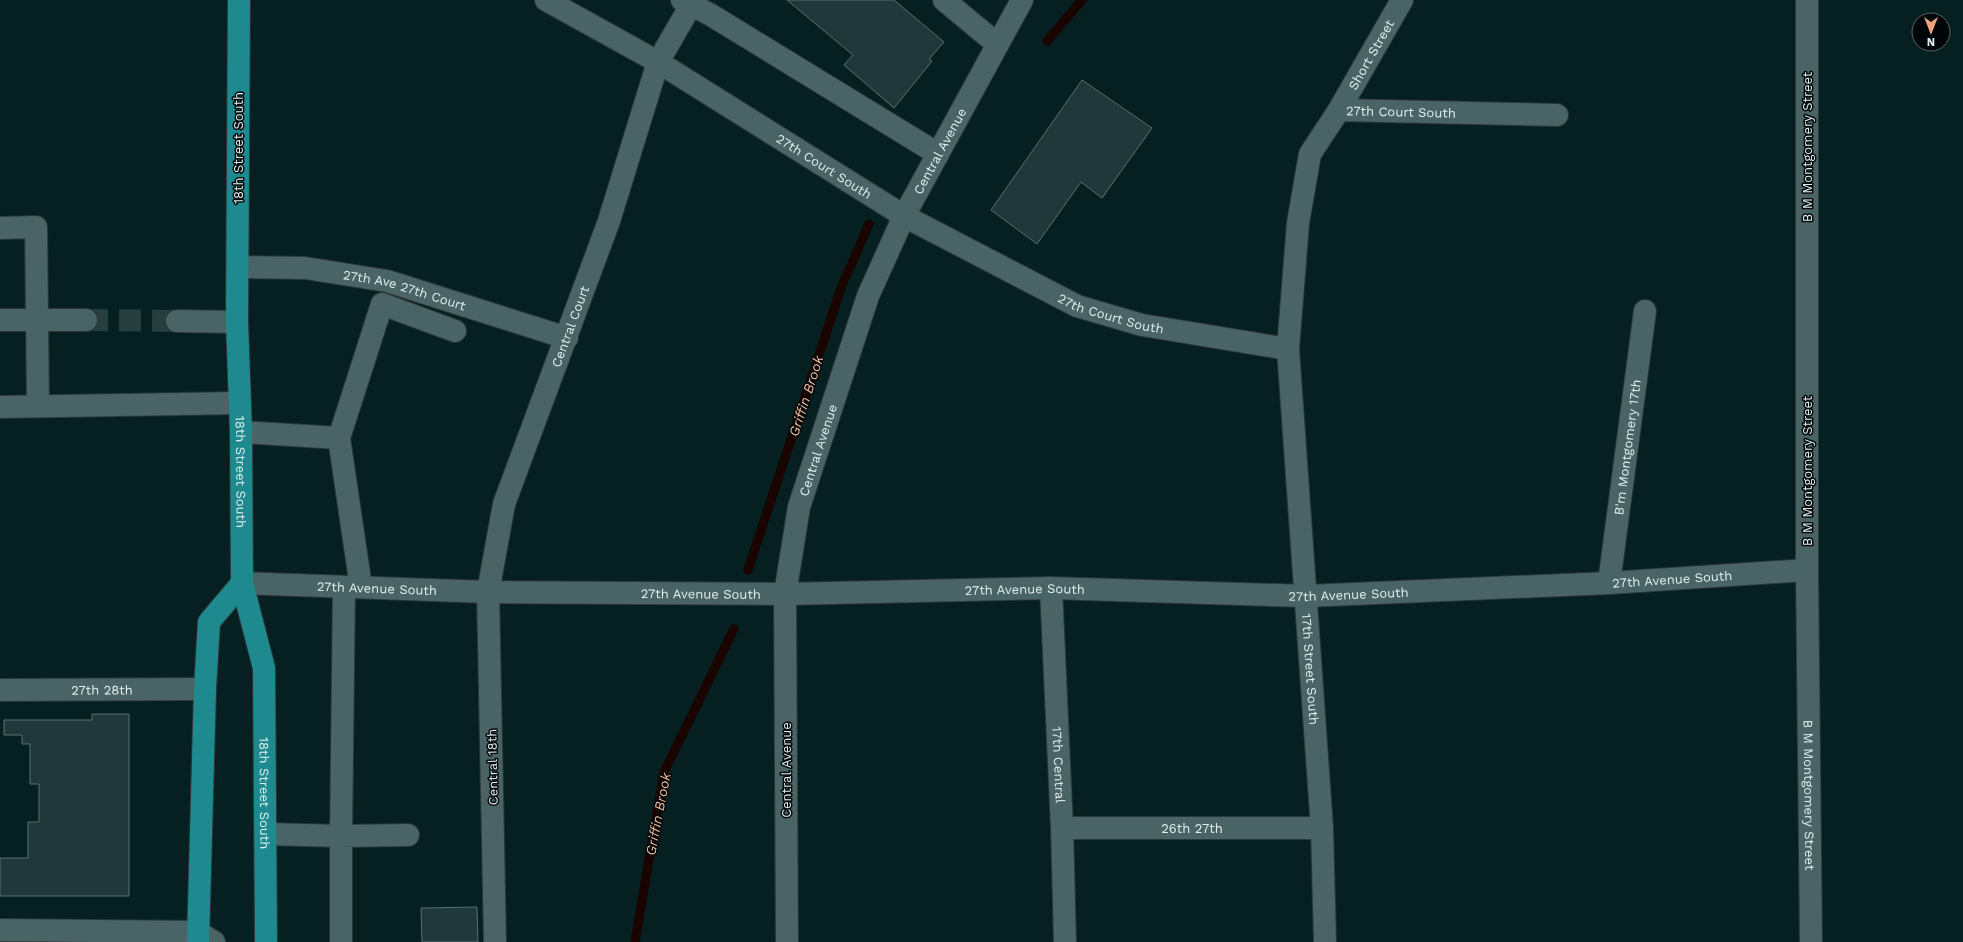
<svg xmlns="http://www.w3.org/2000/svg" width="1963" height="942" font-family="'Work Sans',sans-serif">
<style>
.lines{fill:none;stroke-linecap:round;stroke-linejoin:round}
.stream{stroke:#1a0400;stroke-width:9}
.building{fill:#203839;stroke:#567071}
.minor-tunnel{stroke:#273e3f;stroke-width:22;stroke-dasharray:22 11;stroke-linecap:butt}
.minor-casing{stroke:#2d3738;stroke-width:24}
.major-casing{stroke:#2d3738;stroke-width:24}
.minor{stroke:#4a6465;stroke-width:22}
.major{stroke:#1e8a8f;stroke-width:22}
.labels{text-anchor:middle;stroke-width:3;stroke-linejoin:round;paint-order:stroke}
.street-label{font-size:13px;fill:#e0eeef;stroke:#010708}
.water-label{font-size:14px;font-style:italic;fill:#f1b79b;stroke:#010708}
</style>
<rect width="100%" height="100%" fill="#061f20"/>
<g class="lines">
<g class="stream">
<path d="M1047 41 1082 0"/>
<path d="M748 570 841 288 869 224"/>
<path d="M635 942 664 772 734 629"/>
</g>
</g>
<g class="building">
<path d="M787 0H894L944 42 929 59 932 61 894 108 844 65 853 55Z"/>
<path d="M1082 80 1152 128 1102 198 1081 182 1037 244 991 210Z"/>
<path d="M92 714H129V896H0V858H28V822H39V784H30V744H22V735H4V720H92Z"/>
<path d="M477 907 478 942H422L421 908Z"/>
</g>
<g class="lines">
<path class="minor-tunnel" d="M86 320 177 321"/>
<defs>
<g id="minor">
<path id="s1" d="M546 0 658 62 904 216 1077 306 1142 325 1288 349 1298 223 1310 154 1339 110 1557 115"/>
<path d="M682 0 711 15 938 154"/>
<path d="M944 0 997 44"/>
<path id="s2" d="M1807 0V570L1811 942"/>
<path id="s3" d="M1339 110 1402 0"/>
<path d="M0 228 36 227 38 406"/>
<path id="s4" d="M238 267 305 268 387 281 567 338"/>
<path d="M0 320H86"/>
<path d="M177 321 237 322"/>
<path id="s5" d="M1288 349 1322 828 1325 942"/>
<path d="M0 407 240 403"/>
<path d="M241 432 339 438 382 304 455 331"/>
<path d="M339 438 361 587"/>
<path id="s6" d="M242 583 488 592 785 594 1051 588 1306 596 1609 583 1807 570"/>
<path id="s7" d="M1609 583 1645 311"/>
<path id="s8" d="M1051 588 1062 828 1065 942"/>
<path id="s9" d="M0 690 205 689"/>
<path id="s10" d="M1062 828H1322"/>
<path d="M266 834 341 836 344 587"/>
<path d="M0 930 198 932 214 942"/>
<path d="M341 942V836L408 835"/>
<path id="s11" d="M495 942 488 592 504 504 609 221 658 62 691 5"/>
<path id="s12" d="M787 942 785 594 799 507 868 296 904 216 1022 0"/>
</g>
<g id="major">
<path id="s13" d="M239 0 237 322 241 432 242 583 264 668 266 942"/>
<path d="M198 942 205 689 209 622 242 583"/>
</g>
</defs>
<use href="#minor" class="minor-casing"/>
<use href="#major" class="major-casing"/>
<use href="#minor" class="minor"/>
<use href="#major" class="major"/>
</g>
<g class="labels">
<g class="street-label">
<text dy="5" stroke="none"><textPath href="#s3" startOffset="64">Short Street</textPath></text>
<text dy="5" stroke="none"><textPath href="#s1" startOffset="1140">27th Court South</textPath></text>
<text transform="translate(1807 147) rotate(-90)" y="5">B M Montgomery Street</text>
<text transform="translate(238 148) rotate(-90)" y="5">18th Street South</text>
<text dy="5" stroke="none"><textPath href="#s12" startOffset="820">Central Avenue</textPath></text>
<text dy="5" stroke="none"><textPath href="#s1" startOffset="324">27th Court South</textPath></text>
<text dy="5" stroke="none"><textPath href="#s4" startOffset="169">27th Ave 27th Court</textPath></text>
<text dy="5" stroke="none"><textPath href="#s1" startOffset="648">27th Court South</textPath></text>
<text dy="5" stroke="none"><textPath href="#s11" startOffset="629">Central Court</textPath></text>
<text dy="5" stroke="none"><textPath href="#s7" startOffset="137">B'm Montgomery 17th</textPath></text>
<text dy="5" stroke="none"><textPath href="#s12" startOffset="496">Central Avenue</textPath></text>
<text transform="translate(1807 471) rotate(-90)" y="5">B M Montgomery Street</text>
<text dy="5" stroke="none"><textPath href="#s13" startOffset="472">18th Street South</textPath></text>
<text dy="5" stroke="none"><textPath href="#s6" startOffset="1431">27th Avenue South</textPath></text>
<text dy="5" stroke="none"><textPath href="#s6" startOffset="135">27th Avenue South</textPath></text>
<text dy="5" stroke="none"><textPath href="#s6" startOffset="783">27th Avenue South</textPath></text>
<text dy="5" stroke="none"><textPath href="#s6" startOffset="459">27th Avenue South</textPath></text>
<text dy="5" stroke="none"><textPath href="#s6" startOffset="1107">27th Avenue South</textPath></text>
<text dy="5" stroke="none"><textPath href="#s5" startOffset="321">17th Street South</textPath></text>
<text dy="5" stroke="none"><textPath href="#s9" startOffset="102">27th 28th</textPath></text>
<text dy="5" stroke="none"><textPath href="#s8" startOffset="177">17th Central</textPath></text>
<text transform="translate(492 767) rotate(-91)" y="5">Central 18th</text>
<text transform="translate(786 770) rotate(-90)" y="5">Central Avenue</text>
<text dy="5" stroke="none"><textPath href="#s13" startOffset="796">18th Street South</textPath></text>
<text dy="5" stroke="none"><textPath href="#s2" startOffset="795">B M Montgomery Street</textPath></text>
<text dy="5" stroke="none"><textPath href="#s10" startOffset="130">26th 27th</textPath></text>
</g>
<g class="water-label">
<text transform="translate(806 396) rotate(-72)" y="5">Griffin Brook</text>
<text transform="translate(658 814) rotate(-79)" y="5">Griffin Brook</text>
</g>
</g>
<g transform="translate(1931 32) rotate(180)"><circle r="19" fill="#010708" stroke="#5a6364"/>
<path d="M0-3L7 15L0 10L-7 15Z" fill="#f0a27b"/>
<text y="-6" font-size="11" font-weight="bold" text-anchor="middle" fill="#e0eeef">N</text>
</g>
</svg>
